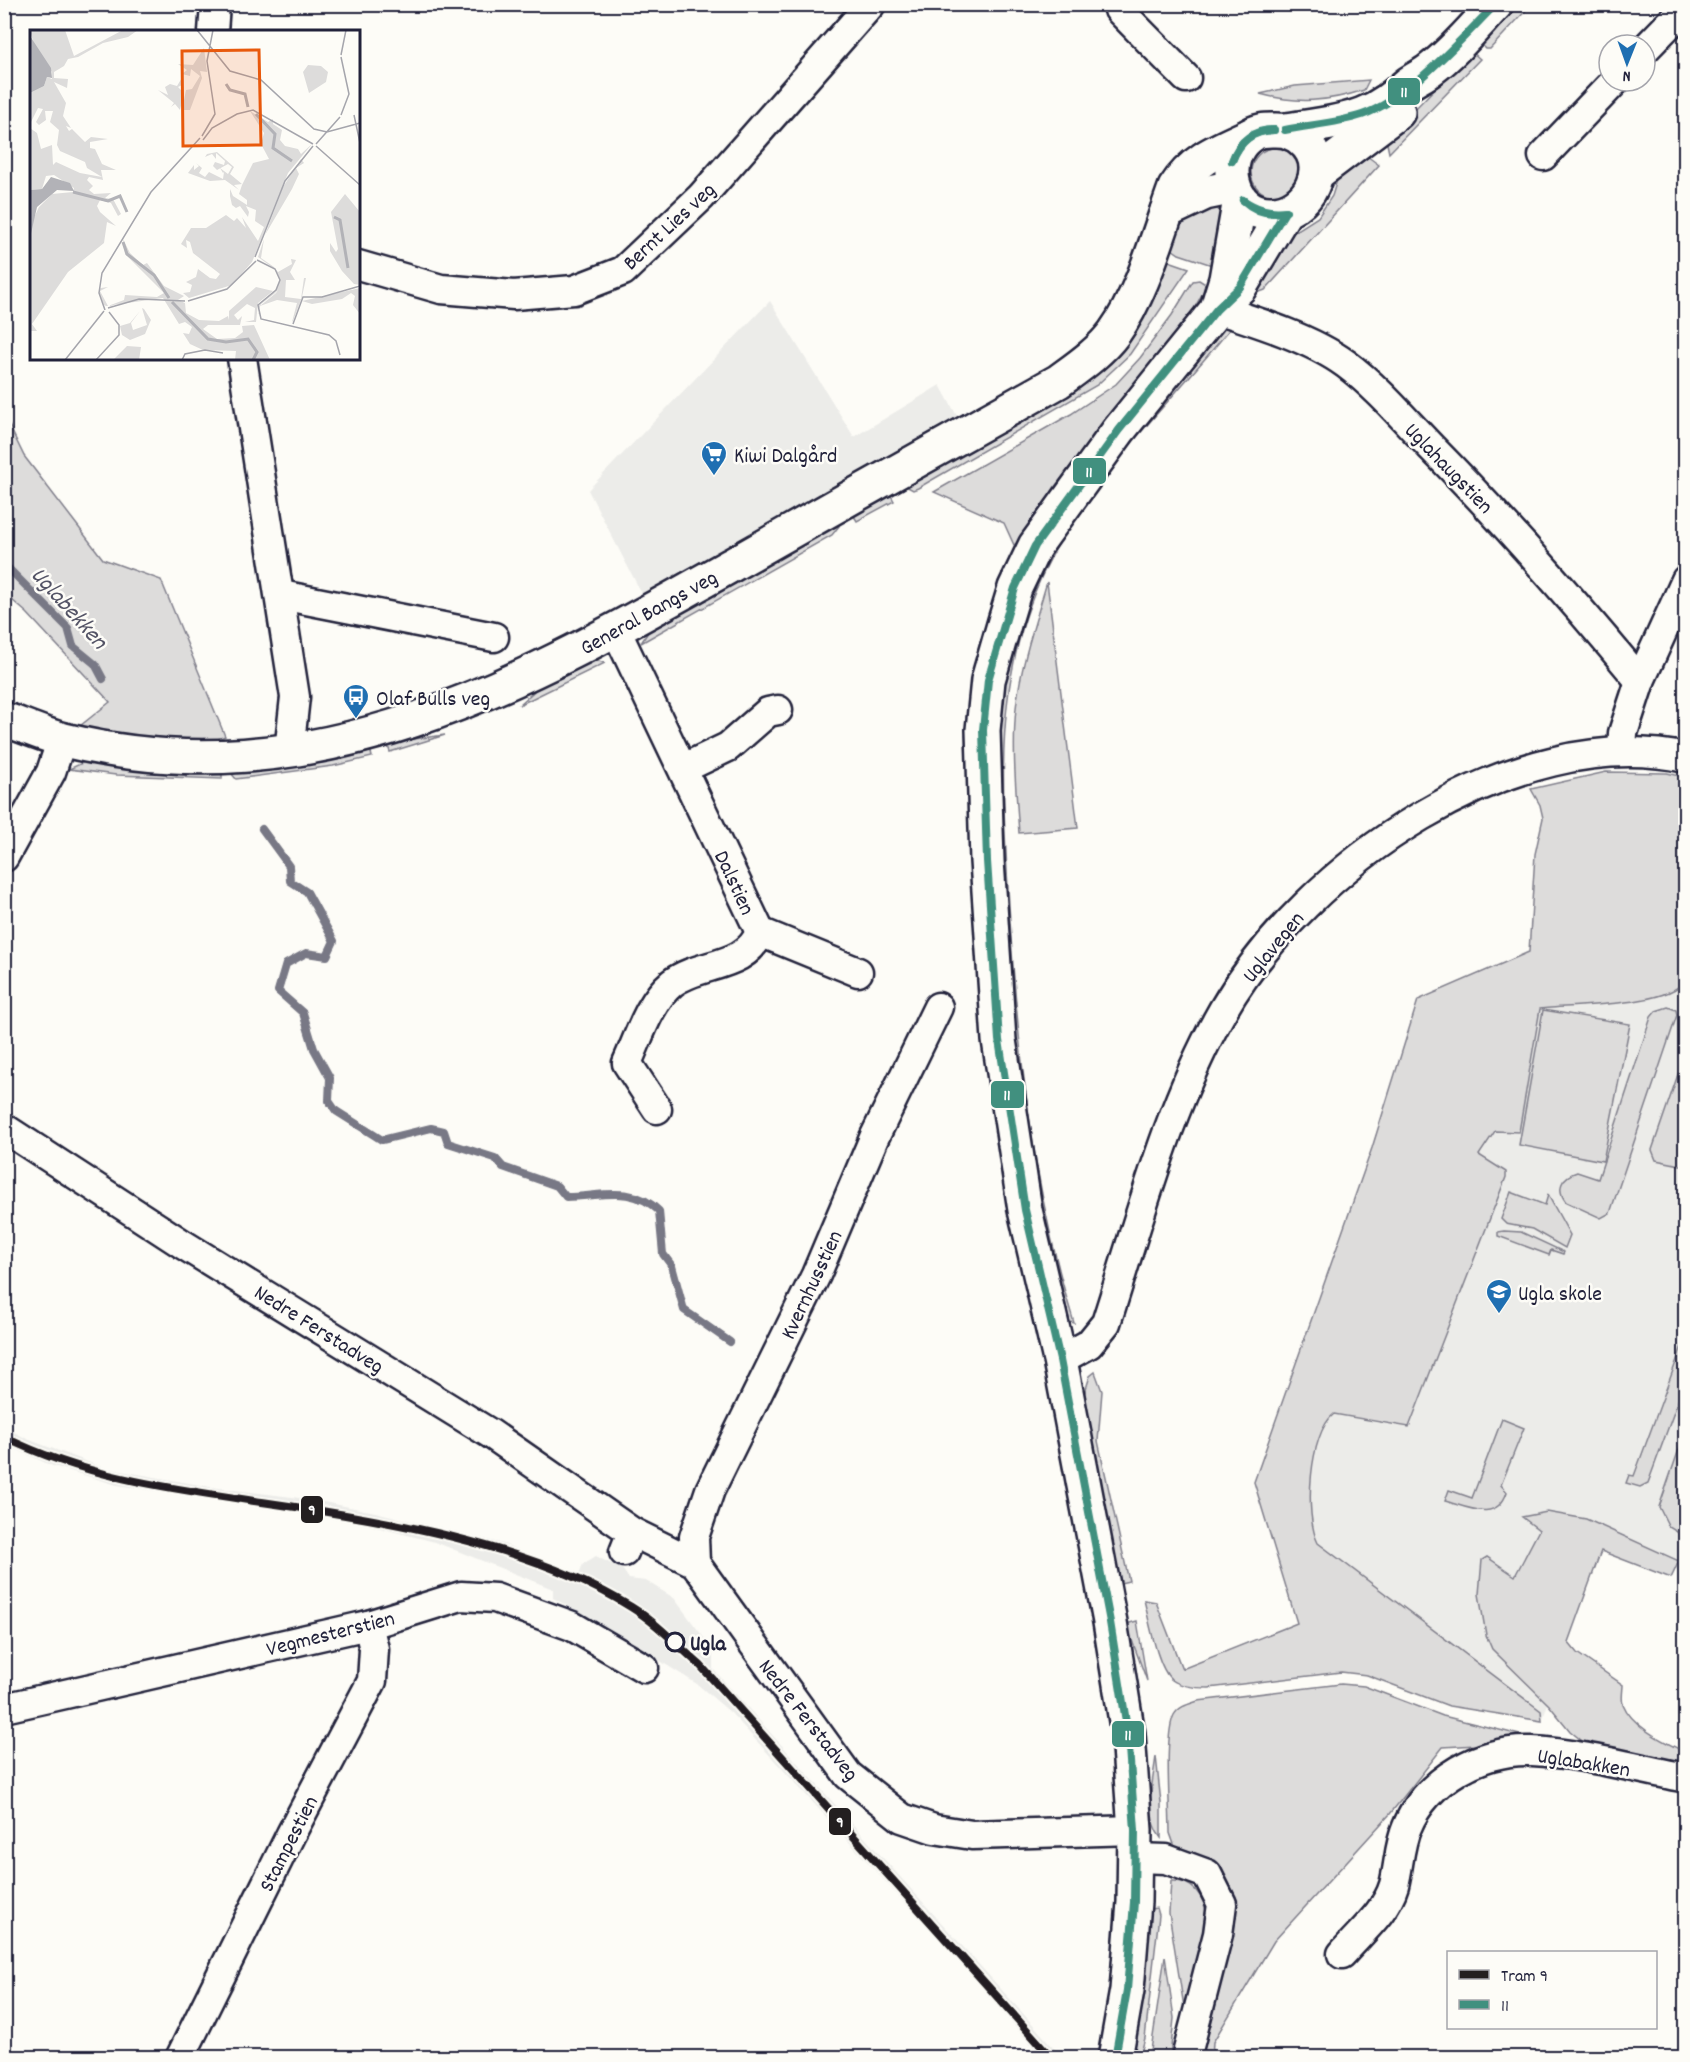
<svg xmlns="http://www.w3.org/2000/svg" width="1690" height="2062" font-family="Dekko,sans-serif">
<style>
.built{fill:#ecece9}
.green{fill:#dddcdb;stroke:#807f8b;stroke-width:1.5}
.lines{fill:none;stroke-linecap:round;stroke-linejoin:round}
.stream{stroke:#787885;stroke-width:8}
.minor-casing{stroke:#22223b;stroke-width:33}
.tertiary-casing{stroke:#22223b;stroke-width:38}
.minor{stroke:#fdfcf7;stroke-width:28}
.tertiary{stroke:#fdfcf7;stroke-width:33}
.bus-1-casing{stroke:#fdfcf7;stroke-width:12}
.bus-1{stroke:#41907f;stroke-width:8}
.tram-1-casing{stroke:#fdfcf7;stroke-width:12}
.tram-1{stroke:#231f20;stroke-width:8}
.stop-dot{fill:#fdfcf7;stroke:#22223b;stroke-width:3}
.labels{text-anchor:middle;stroke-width:5;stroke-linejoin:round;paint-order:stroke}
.street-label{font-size:22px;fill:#22223b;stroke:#fdfcf7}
.poi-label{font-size:22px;fill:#22223b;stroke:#fdfcf7;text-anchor:start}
.stop-label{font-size:22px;font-weight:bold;fill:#22223b;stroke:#fdfcf7;text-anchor:start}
.water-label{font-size:24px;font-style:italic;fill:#545466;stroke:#fdfcf7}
.inset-river{fill:none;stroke:#b2b2b7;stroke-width:3}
.inset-road{fill:none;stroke:#a5a5ac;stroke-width:1.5}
.view{fill:#e8590c;fill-opacity:0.15;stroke:#e8590c;stroke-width:3}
.inset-edge{fill:none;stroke:#22223b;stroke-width:3}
.line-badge{stroke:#fdfcf7;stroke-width:2}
.badge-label{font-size:16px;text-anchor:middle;font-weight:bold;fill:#fff}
</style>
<rect width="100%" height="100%" fill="#fdfcf7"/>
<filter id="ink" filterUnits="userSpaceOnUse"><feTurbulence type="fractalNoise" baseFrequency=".0167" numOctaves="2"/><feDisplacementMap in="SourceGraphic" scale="12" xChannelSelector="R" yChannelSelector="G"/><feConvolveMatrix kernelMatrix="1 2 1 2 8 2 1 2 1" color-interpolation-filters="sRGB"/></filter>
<g filter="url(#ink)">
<g class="built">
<path d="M770 301 854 437 940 385 957 416 642 594 588 490Z"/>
<path d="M1606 772 1667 773 1685 777 1686 1548 1671 1578 1601 1551 1542 1721 1297 1623 1254 1482 1372 1148 1418 1000 1529 951 1535 854 1543 818 1540 805 1531 789Z"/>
<path d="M5 1427 27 1439 104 1468 211 1487 308 1499 375 1512 504 1544 579 1574 583 1564 596 1556 623 1570 629 1579 646 1581 674 1598 713 1650V1669L1062 2057H1042L960 1963 731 1713 697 1684 604 1626 553 1598V1589L435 1542 352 1521 117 1485 50 1465 11 1447 5 1444Z"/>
</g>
<g class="green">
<path d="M1514 5H1531L1490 49H1486L1480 43 1484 36Z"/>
<path d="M1471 51 1480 59 1389 153 1386 139Z"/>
<path d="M1369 80 1364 90C1328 102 1297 104 1260 94L1295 86Z"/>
<circle cx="1275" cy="172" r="24"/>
<path d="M1363 153 1379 165 1265 290 1260 292 1254 288 1285 238 1318 217 1332 196 1338 177Z"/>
<path d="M1215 207 1223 214 1215 266 1179 254 1169 247 1178 223Z"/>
<path d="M1166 260 1189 268 1130 354 1097 385 918 488 913 490 904 485 1093 377 1107 364Z"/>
<path d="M1199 280 1207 285 1177 340 1076 459 1054 488 1023 538 1014 545 1004 523 934 492 1071 414 1116 384 1140 358 1172 315 1193 281Z"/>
<path d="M1225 326 1229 330C1162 413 1075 492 1035 592 993 696 1003 796 1009 905 1017 1045 1032 1187 1074 1323L1070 1322 1030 1162 1007 994 997 715 1016 623 1049 549 1127 440Z"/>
<path d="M4 415 24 456 103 559 161 580 225 736 209 743 75 730 110 702 27 613 5 594Z"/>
<path d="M889 492 894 501 857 521 852 513Z"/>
<path d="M837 520 839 526 832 535 641 643 650 629Z"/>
<path d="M1047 582 1078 828 1019 833C1016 791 1012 749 1016 708 1021 664 1035 623 1047 582Z"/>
<path d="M592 659 605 663 519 705 542 684Z"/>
<path d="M445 735 390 752 387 743 390 742Z"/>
<path d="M370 748 372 757 333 766 236 779 230 772 232 769Z"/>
<path d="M91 759 222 770V779L116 775 69 769Z"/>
<path d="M1606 772 1667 773 1685 777V980C1669 1007 1571 1005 1540 1009L1519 1132 1495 1131 1479 1155 1506 1172V1177L1409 1427 1334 1414C1309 1433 1304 1516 1318 1543L1541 1711 1542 1721 1449 1706 1367 1675 1341 1672 1209 1688C1197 1688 1182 1687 1172 1680 1157 1668 1149 1619 1144 1600L1156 1602 1182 1669 1297 1623 1254 1482 1372 1148 1418 1000 1529 952 1535 854 1543 818 1540 805 1531 789Z"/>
<path d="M1668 1007 1676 1010 1677 1015 1610 1213 1601 1218 1566 1202C1556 1189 1561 1177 1577 1172L1598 1179 1651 1017 1656 1011Z"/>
<path d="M1543 1010 1630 1024 1603 1161 1519 1145Z"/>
<path d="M1685 1054 1686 1166H1685L1656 1160 1652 1150Z"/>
<path d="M1511 1192 1545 1205 1548 1195 1570 1235 1565 1248 1532 1229 1506 1224 1501 1219Z"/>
<path d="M1504 1231 1521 1232 1564 1252 1563 1254 1551 1250 1549 1255 1498 1236V1232Z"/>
<path d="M1685 1338V1382L1648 1483 1640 1487 1626 1483 1629 1475 1634 1476Z"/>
<path d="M1095 1372 1102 1391 1098 1441 1129 1581 1116 1584 1083 1398 1090 1376Z"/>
<path d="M1502 1419 1524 1428 1501 1485 1507 1492C1497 1523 1467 1507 1445 1501L1449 1490 1472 1498Z"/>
<path d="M1685 1432V1537L1669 1527 1659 1507Z"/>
<path d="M1547 1512 1586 1519 1679 1561 1671 1578 1601 1551 1568 1642 1577 1653 1623 1685C1623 1690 1621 1699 1623 1704 1632 1727 1665 1742 1685 1752V1770L1592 1749 1570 1731 1549 1705 1492 1649 1486 1635 1479 1594 1482 1560 1487 1557 1515 1576 1539 1530 1522 1517Z"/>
<path d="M1137 1621 1147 1681 1126 1624Z"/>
<path d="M1341 1684 1364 1686 1443 1716 1528 1737 1526 1742 1443 1747 1390 1814 1274 1941 1213 2042 1212 2057H1200L1235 1924C1231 1878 1222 1858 1175 1847L1170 1833C1170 1808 1164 1734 1174 1715 1179 1706 1189 1704 1198 1701Z"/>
<path d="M1156 1756 1161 1803V1838C1143 1816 1153 1782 1156 1756Z"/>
<path d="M1171 1881C1193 1880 1204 1896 1207 1916L1184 2007 1169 1913Z"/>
<path d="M1157 1908 1159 1915 1145 2038 1140 2057 1128 2058 1150 1909Z"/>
<path d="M1165 1956 1174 2018 1170 2057H1150Z"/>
</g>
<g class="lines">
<g class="stream">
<path d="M4 564 68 628 73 646 95 664 103 679"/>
<path d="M262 829 289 866 290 881 307 892 334 941 327 956 306 953 286 964 278 991 303 1013 314 1049 330 1078 329 1101 336 1111 382 1140 431 1128 444 1131 448 1143 495 1158 503 1167 557 1186 566 1197C600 1197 632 1184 659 1211L663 1254 672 1266 684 1310 730 1342"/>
</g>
<defs>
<g id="minor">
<path d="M1122 4 1119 10 1186 78"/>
<path d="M213 32 215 4"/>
<path d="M1645 49 1686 7"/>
<path d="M1543 156 1615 81"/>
<path d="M358 265 441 289 514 295 574 290 623 271 701 197 871 4"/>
<path d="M1217 309C1258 322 1312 339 1346 364 1377 387 1404 419 1431 447 1505 522 1573 600 1640 681"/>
<path d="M242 358 295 697 289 752"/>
<path d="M281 595 494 637"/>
<path d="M616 630 760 932 858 972"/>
<path d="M1622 750 1623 733 1640 681 1686 580"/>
<path d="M684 768 728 747 768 712 778 710"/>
<path d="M4 857 51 772 62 739"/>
<path d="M657 1109 627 1063C639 1037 649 1002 672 983 699 962 746 969 760 932"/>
<path d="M4 1128 184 1245 491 1434 632 1532 624 1552"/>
<path d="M1060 1360 1089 1344 1106 1323C1140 1218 1168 1106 1223 1010 1306 866 1514 721 1686 758"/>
<path d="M632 1532 695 1563 848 1775 902 1818 934 1829 972 1835 1135 1830"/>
<path d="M695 1563 694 1537 710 1490 816 1275 874 1138 938 1007"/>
<path d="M4 1708 368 1625 461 1596 495 1598 572 1626 644 1668"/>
<path d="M1135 1858 1166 1859 1207 1874 1222 1904 1218 1934 1186 2058"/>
<path d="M1342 1954C1360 1933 1386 1912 1394 1885 1399 1866 1399 1845 1407 1827 1427 1779 1482 1749 1532 1751 1580 1753 1638 1769 1686 1778"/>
<path d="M180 2058 291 1834 372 1681 374 1649 368 1625"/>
</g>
<g id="tertiary">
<path d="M1285 130C1290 133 1297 135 1301 139 1333 165 1309 213 1271 213 1231 214 1219 160 1248 137 1260 127 1273 131 1287 130 1311 126 1341 123 1363 114 1381 107 1394 96 1408 84 1416 78 1424 75 1431 69 1455 51 1475 26 1496 4"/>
<path d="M1316 174 1398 112"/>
<path d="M1167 211 1205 193 1234 187"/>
<path d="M1218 305 1226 279 1240 199"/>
<path d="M4 719C24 726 44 735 64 740 317 802 525 682 737 562 844 501 951 441 1059 381 1078 367 1100 352 1114 333 1143 293 1158 234 1175 188 1193 159 1219 150 1249 136"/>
<path d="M1115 2058 1127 1990 1134 1902 1135 1830 1128 1734 1110 1622 1060 1360 1025 1210 999 1040 987 861 983 730 988 680 1005 621 1015 588 1035 546 1119 430 1217 309 1240 287 1285 212"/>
</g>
</defs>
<use href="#minor" class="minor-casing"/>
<use href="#tertiary" class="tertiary-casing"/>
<use href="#minor" class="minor"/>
<use href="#tertiary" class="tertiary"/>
<defs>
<g id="bus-1">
<path d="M1285 130C1310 125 1338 123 1362 115 1410 98 1460 40 1496 4"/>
<path d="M1232 161C1239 141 1253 130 1274 130"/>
<path d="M1232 161C1240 141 1252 131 1274 130"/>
<path d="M1243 200C1257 209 1268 213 1286 211"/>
<path d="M1243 200C1255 211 1269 216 1286 211"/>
<path d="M1115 2058 1127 1990 1134 1902 1135 1830 1128 1734 1110 1622 1060 1360 1025 1210 999 1040 987 861 983 730 988 680 1015 588 1035 546 1119 430 1217 309 1240 287 1285 212"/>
</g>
</defs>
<use href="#bus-1" class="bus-1-casing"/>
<use href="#bus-1" class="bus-1"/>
<defs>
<path id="tram-1" d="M4 1437C86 1478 173 1489 262 1502 381 1519 528 1543 631 1607 657 1623 677 1645 700 1665L1052 2058"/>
</defs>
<use href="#tram-1" class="tram-1-casing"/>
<use href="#tram-1" class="tram-1"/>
</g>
</g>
<defs>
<symbol id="supermarket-pin" viewBox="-11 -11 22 30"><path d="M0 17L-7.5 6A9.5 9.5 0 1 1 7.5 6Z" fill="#1f6fb2" stroke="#fdfcf7"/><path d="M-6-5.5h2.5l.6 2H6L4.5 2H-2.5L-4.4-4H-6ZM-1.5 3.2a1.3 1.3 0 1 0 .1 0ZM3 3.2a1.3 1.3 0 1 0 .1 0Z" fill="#fff"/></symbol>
<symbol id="bus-pin" viewBox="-11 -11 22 30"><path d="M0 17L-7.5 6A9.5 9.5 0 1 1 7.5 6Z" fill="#1f6fb2" stroke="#fdfcf7"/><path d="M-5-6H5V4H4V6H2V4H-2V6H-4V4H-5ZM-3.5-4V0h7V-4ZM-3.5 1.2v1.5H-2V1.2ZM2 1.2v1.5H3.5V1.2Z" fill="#fff"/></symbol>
<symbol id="school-pin" viewBox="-11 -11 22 30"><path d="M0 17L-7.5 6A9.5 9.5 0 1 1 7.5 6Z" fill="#1f6fb2" stroke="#fdfcf7"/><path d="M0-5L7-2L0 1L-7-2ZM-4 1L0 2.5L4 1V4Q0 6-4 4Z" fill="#fff"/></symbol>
</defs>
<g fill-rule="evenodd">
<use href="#supermarket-pin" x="699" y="439" width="30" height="40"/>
<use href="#bus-pin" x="341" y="682" width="30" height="40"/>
<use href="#school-pin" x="1484" y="1277" width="30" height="40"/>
</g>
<circle class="stop-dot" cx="675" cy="1642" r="9"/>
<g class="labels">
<g class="street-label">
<text transform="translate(668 225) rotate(-43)" y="8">Bernt Lies veg</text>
<text transform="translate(1450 467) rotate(46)" y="8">Uglahaugstien</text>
<text transform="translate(648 611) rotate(-29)" y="8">General Bangs veg</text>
<text transform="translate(736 882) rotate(65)" y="8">Dalstien</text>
<text transform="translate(1272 946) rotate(-51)" y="8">Uglavegen</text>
<text transform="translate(810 1284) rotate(-65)" y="8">Kvernhusstien</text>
<text transform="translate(320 1328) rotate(32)" y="8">Nedre Ferstadveg</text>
<text transform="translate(330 1632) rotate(-14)" y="8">Vegmesterstien</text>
<text transform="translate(810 1719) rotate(52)" y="8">Nedre Ferstadveg</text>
<text transform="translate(1584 1761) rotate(9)" y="8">Uglabakken</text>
<text transform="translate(287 1843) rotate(-63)" y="8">Stampestien</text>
</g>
<g class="poi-label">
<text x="734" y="462">Kiwi Dalgård</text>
<text x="376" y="705">Olaf Bulls veg</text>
<text x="1518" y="1300">Ugla skole</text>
</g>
<g class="stop-label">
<text x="690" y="1650">Ugla</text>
</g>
<g class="water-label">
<text transform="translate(70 607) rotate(48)" y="8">Uglabekken</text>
</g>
</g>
<g transform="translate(30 30)">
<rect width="330" height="330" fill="#fdfcf7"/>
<path d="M0 0H35L44 26 93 0H108L98 7 73 13 48 27 38 29 34 36 24 42V48L38 49 37 58 24 52 36 73 33 86 41 98 36 96 39 101 42 99 55 112 61 107 78 109 60 112V118L65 119 72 134 86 140H71L73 150 59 147 57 150 63 156 59 160 64 164 81 163 75 168 83 169 91 184 88 186 81 173 70 170 67 176 70 182 86 196 77 192 74 213 38 242 2 294 7 301H0L1 194 9 177 22 164 43 162 44 158 24 145 16 146 12 159 0 160V98L7 103 11 119 22 115 23 135 26 132 50 143 72 147 57 138 55 132 30 121 27 115 29 100 20 92 23 81H15L16 90 9 95 6 92 13 79 8 78 0 94V63L14 56 17 47 22 49V42L5 19ZM174 18 177 42 170 41 172 48 160 80H152L156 60 162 59 170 46 161 39 160 46 152 44 157 40 148 34 163 35ZM278 35 291 36 298 42 296 52 279 63 273 42ZM153 46 152 55 148 57 154 63 150 80 145 74 141 77 144 73 128 60 138 65 135 57 140 54 147 56ZM220 81 238 92 243 89V94L252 100 250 110 255 116 268 119 271 124 282 114 258 143 222 232 202 255 159 268 153 263 160 262 162 255 156 252 166 247 168 239 180 248 186 249 190 244 163 223 160 212 156 210 157 218 151 214 161 198H176L196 185 204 191 207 188 216 198 212 187 228 211 234 197 225 191 226 180 216 176 219 182 218 187 210 176 206 178 202 175 200 166V159L203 166 217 175V170L209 164 212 155 223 133 239 129 231 114 234 103ZM187 122 204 137 200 144 212 154 204 155 209 160 195 150 180 151 158 143 164 135V140L169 136 166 133 172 138 169 143 175 147 179 142 193 149 194 142 193 143 190 138 198 144 202 137 198 134 187 140 183 136 185 132 194 135 195 131 186 123V129L182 124 175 127 177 124ZM271 129 274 133 266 138 269 144 262 159 235 205 253 157ZM315 164 330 182V255L324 254 312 241 300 221V213L306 222 308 219 301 182ZM93 209 100 223 113 235 117 233 134 256 154 266 148 270 155 273 156 283 169 290 189 291 198 286 199 290V281L226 257 243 261 228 273 226 292H215L224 290 225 278 217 274 204 285 208 290 212 286 210 295H178L173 299 187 309 205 308 213 302 212 296 224 295 240 330H199H205L206 321 173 320 160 314 153 303 159 304 162 297 155 292 149 294 133 268 76 276 74 275 71 269 69 263V259L71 258 78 257 70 261 78 276 94 270 95 265 127 267 134 263 95 224ZM234 209 231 228 244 237 248 242 262 234 261 229 266 230 260 242 265 250H256L255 267 271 269 274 248H276L272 267 263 291 262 292 267 273 247 270 230 276 246 263 248 260 244 264 231 274 228 282 232 289 228 283V280L229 275 232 272 246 261 250 250 246 240 228 227ZM330 258V284L323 275 325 266 321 263 312 269 282 274 272 271ZM112 278 114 279 121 290 120 292 115 304 100 310 92 305 90 296 100 293 110 281 101 293 103 300 117 295ZM97 316 111 317 109 330H83Z" fill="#dddcdb"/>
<path d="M0 6 21 38 22 48 17 47 14 56 0 63ZM21 147 40 153 44 161 27 160 7 177 0 208V160L12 159Z" fill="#b2b2b7"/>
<path class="inset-river" d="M196 54 200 60 215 64 218 77M226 84 245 104 243 118 262 131M43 162 78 171 90 166 97 182M304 187 310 190 318 238M93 212 97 224 124 245 139 268M142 272 178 309 196 312 218 309 227 322 223 330"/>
<path class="inset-road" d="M167 0 200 41 231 50 284 99 297 102 330 93M311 25 316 0M311 27 319 64 311 85M324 85 330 113M172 106 185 84 177 31 183 0M173 110 182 98 207 84 223 80 283 114M286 114 310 87M286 116 330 155M225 227 255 151 283 116M227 230 245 239 250 250 246 260 228 275 231 289 299 305 306 311 310 325M158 271 197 259 226 231M78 278 109 269 155 271M75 280 69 263 72 243 121 162 170 108M263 294 273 267H292L330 256M35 330 74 281M66 330 89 305V295L79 282M152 330 155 324 175 320 193 323"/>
<path class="view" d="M229 20 231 115 153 116 152 21Z"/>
<rect width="330" height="330" class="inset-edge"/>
</g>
<g class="line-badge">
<rect x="1387" y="77" width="34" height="29" rx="6" fill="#41907f"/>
<rect x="1072" y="457" width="35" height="28" rx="6" fill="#41907f"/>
<rect x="990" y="1080" width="35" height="29" rx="6" fill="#41907f"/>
<rect x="300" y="1495" width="24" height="29" rx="6" fill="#231f20"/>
<rect x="1111" y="1720" width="34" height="28" rx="6" fill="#41907f"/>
<rect x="828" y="1807" width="24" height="29" rx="6" fill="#231f20"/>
</g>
<g class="badge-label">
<text x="1404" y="97">11</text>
<text x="1089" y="477">11</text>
<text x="1007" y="1100">11</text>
<text x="312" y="1515">9</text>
<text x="1128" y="1740">11</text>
<text x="840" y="1827">9</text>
</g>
<rect width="1690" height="2062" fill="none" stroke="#fdfcf7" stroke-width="24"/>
<rect x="12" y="12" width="1666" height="2038" fill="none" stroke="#22223b" stroke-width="2" filter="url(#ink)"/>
<rect x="1447" y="1951" width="210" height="78" fill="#fdfcf7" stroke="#a5a5ac" stroke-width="1.5"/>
<rect x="1459" y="1970" width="30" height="9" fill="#231f20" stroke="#a5a5ac" stroke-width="1.5"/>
<text x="1501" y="1981" font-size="18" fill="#22223b">Tram 9</text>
<rect x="1459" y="2000" width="30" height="9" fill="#41907f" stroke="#a5a5ac" stroke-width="1.5"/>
<text x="1501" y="2011" font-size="18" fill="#22223b">11</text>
<g transform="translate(1627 63) rotate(181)"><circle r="28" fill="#fdfcf7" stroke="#a5a5ac" stroke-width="1.5"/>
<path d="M0-4.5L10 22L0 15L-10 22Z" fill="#1f6fb2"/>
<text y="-9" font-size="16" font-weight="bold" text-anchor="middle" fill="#22223b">N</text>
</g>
</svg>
